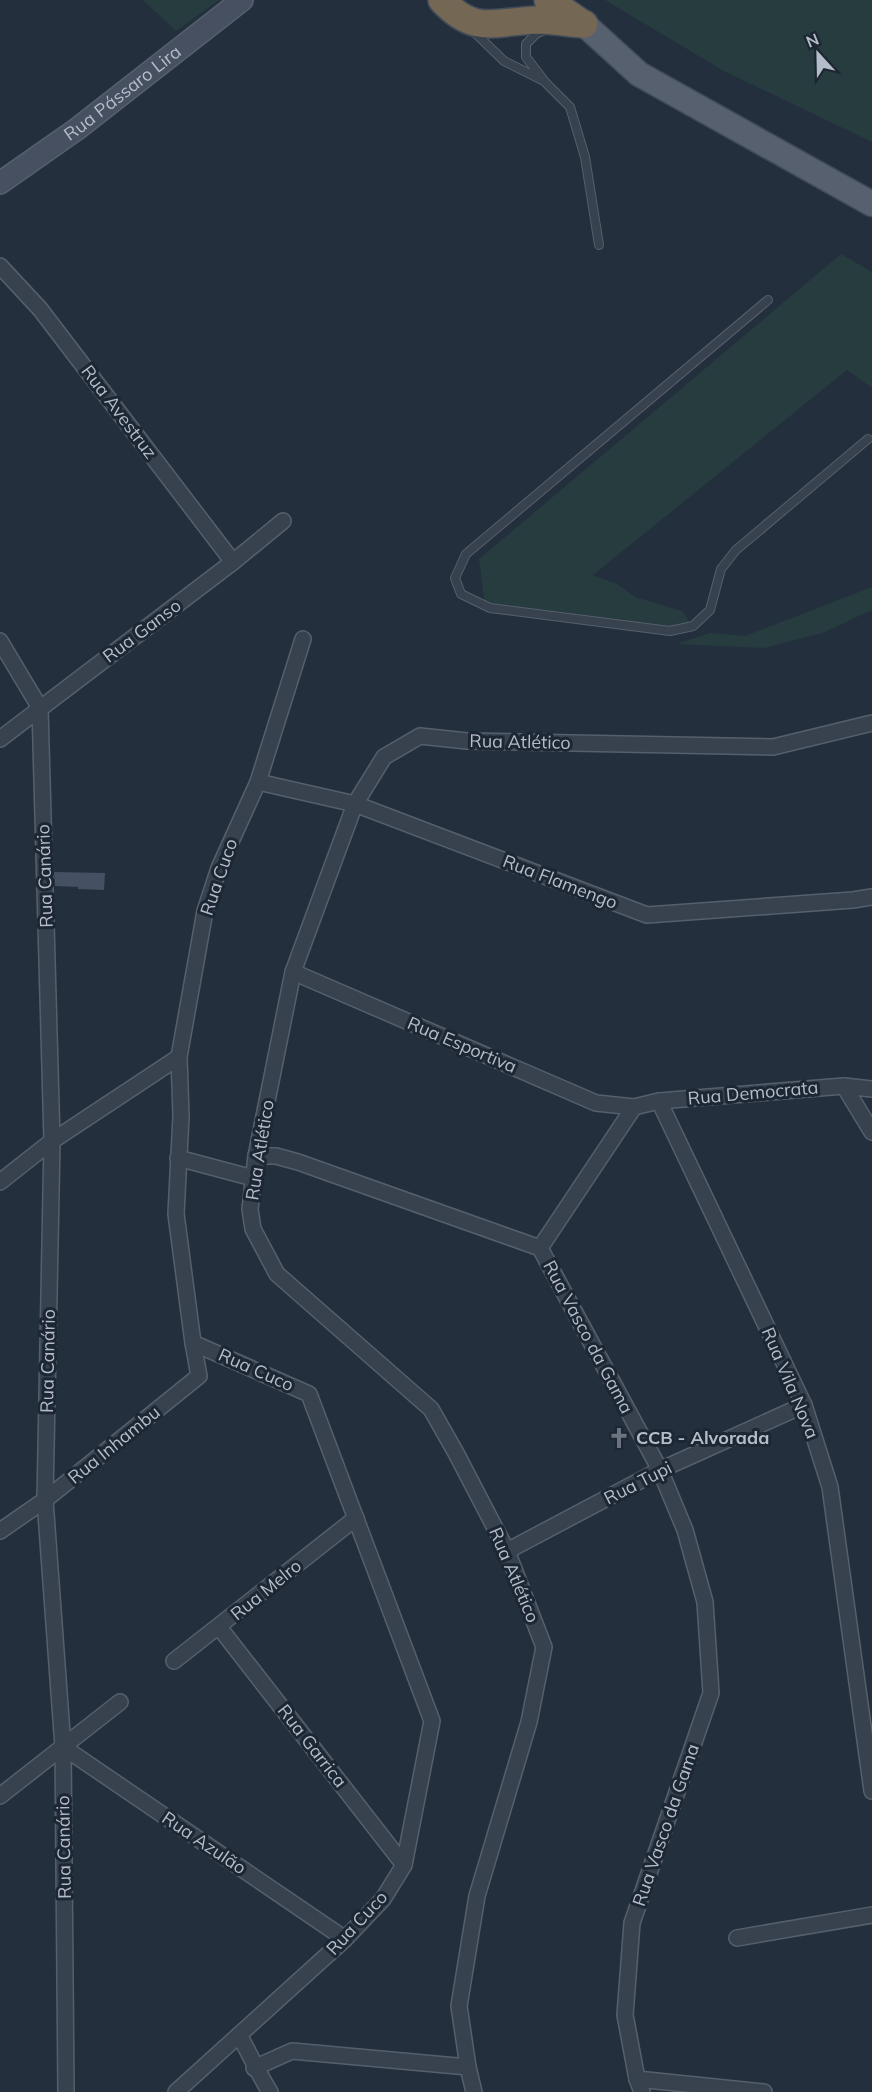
<svg xmlns="http://www.w3.org/2000/svg" width="872" height="2092" font-family="Mulish,sans-serif">
<style>
.green{fill:#263c3f}
.building{fill:#455162}
.lines{fill:none;stroke-linecap:round;stroke-linejoin:round}
.lane-casing{stroke:#565f6c;stroke-width:10}
.street-casing{stroke:#565f6c;stroke-width:18}
.secondary-casing{stroke:#565f6c;stroke-width:24}
.primary-casing{stroke:#414a57;stroke-width:27}
.highway-casing{stroke:#434c59;stroke-width:30}
.lane{stroke:#38414e;stroke-width:8}
.street{stroke:#38414e;stroke-width:15}
.secondary{stroke:#465061;stroke-width:21}
.primary{stroke:#56606e;stroke-width:24}
.highway{stroke:#746855;stroke-width:27}
.labels{text-anchor:middle;stroke-width:6;stroke-linejoin:round;paint-order:stroke}
.street-label{font-size:18px;fill:#b4bcc9;stroke:#1d2633}
.poi-label{font-size:18px;font-weight:bold;fill:#b4bcc9;stroke:#1d2633;text-anchor:start}
</style>
<rect width="100%" height="100%" fill="#242f3e"/>
<g class="green">
<path d="M143 0H219L176 31Z"/>
<path d="M605 0H872V142L722 70Z"/>
<path d="M841 254 872 272V388L847 370 593 575 617 584 635 597 682 611 693 626 670 631 485 606 479 559Z"/>
<path d="M872 587V610L822 633 764 648 677 644 710 633 745 636Z"/>
</g>
<path class="building" d="M54 872 105 873 104 890 78 889V887L55 886Z"/>
<g class="lines">
<defs>
<g id="lane">
<path d="M472 30 504 61 542 80"/>
<path d="M544 30 536 34 526 44V57L545 82 570 107 585 157 599 245"/>
<path d="M768 300 466 554 455 578 461 594 490 608 670 631 693 626 710 610 721 569 736 550 868 439"/>
</g>
<g id="street">
<path d="M0 266 40 309 233 562"/>
<path d="M0 641 40 708 52 1141 45 1500 63 1747 66 2092"/>
<path d="M0 739 233 562 283 521"/>
<path d="M258 782 355 804 647 915 853 900 872 897"/>
<path d="M293 972 596 1103 634 1107 659 1101 844 1086 872 1089"/>
<path d="M844 1086 872 1132"/>
<path d="M659 1101 804 1405 830 1487 872 1791"/>
<path d="M256 1156H276L298 1162 540 1248 660 1470 685 1530 705 1602 711 1693 632 1923 625 2015 637 2079 642 2092"/>
<path d="M178 1158 253 1178"/>
<path d="M0 1182 52 1141 179 1057"/>
<path d="M540 1248 634 1107"/>
<path d="M0 1531 45 1500 199 1376 193 1343"/>
<path d="M507 1551 660 1470 804 1405"/>
<path d="M219 1627 404 1865"/>
<path d="M174 1661 356 1518"/>
<path d="M63 1747 345 1939"/>
<path d="M0 1796 120 1702"/>
<path d="M737 1938 872 1915"/>
<path d="M239 2035C250 2054 258 2073 270 2092"/>
<path d="M254 2068 292 2051 468 2067"/>
<path d="M637 2079 764 2092"/>
<path d="M176 2092 345 1939 383 1899 404 1865 432 1721 309 1394 193 1343 176 1214 181 1116 179 1057 205 911 219 868 258 782 303 639"/>
<path d="M474 2092 468 2067 459 2006 477 1896 529 1722 544 1647 507 1551 456 1453 431 1409 277 1274 253 1229 250 1209 256 1156 293 972 355 804 384 757 420 736 467 741 773 747 872 723"/>
</g>
<g id="secondary">
<path id="s1" d="M0 183 77 129 242 0"/>
</g>
<path id="primary" d="M584 24 639 74 872 204"/>
<g id="highway">
<path d="M442 0C475 36 496 21 537 20 553 20 569 23 584 24"/>
<path d="M548 0 583 24"/>
</g>
</defs>
<use href="#lane" class="lane-casing"/>
<use href="#street" class="street-casing"/>
<use href="#secondary" class="secondary-casing"/>
<use href="#primary" class="primary-casing"/>
<use href="#highway" class="highway-casing"/>
<use href="#lane" class="lane"/>
<use href="#street" class="street"/>
<use href="#secondary" class="secondary"/>
<use href="#primary" class="primary"/>
<use href="#highway" class="highway"/>
</g>
<defs>
<symbol id="church-bare" viewBox="-9 -9 18 18"><path d="M-1.2-6h2.4v3.5h3.3v2.4h-3.3V6h-2.4V-.1h-3.3v-2.4h3.3Z" fill="#6b7280" stroke="#1d2633" stroke-width="2.5" paint-order="stroke"/></symbol>
</defs>
<g fill-rule="evenodd">
<use href="#church-bare" x="604" y="1423" width="30" height="30"/>
</g>
<g class="labels">
<g class="street-label">
<text dy="6" stroke="none"><textPath href="#s1" startOffset="152">Rua Pássaro Lira</textPath></text>
<text transform="translate(119 412) rotate(53)" y="6">Rua Avestruz</text>
<text transform="translate(142 631) rotate(-37)" y="6">Rua Ganso</text>
<text transform="translate(520 742) rotate(1)" y="6">Rua Atlético</text>
<text transform="translate(45 876) rotate(-92)" y="6">Rua Canário</text>
<text transform="translate(219 877) rotate(-71)" y="6">Rua Cuco</text>
<text transform="translate(560 882) rotate(21)" y="6">Rua Flamengo</text>
<text transform="translate(462 1045) rotate(23)" y="6">Rua Esportiva</text>
<text transform="translate(753 1093) rotate(-5)" y="6">Rua Democrata</text>
<text transform="translate(260 1150) rotate(-81)" y="6">Rua Atlético</text>
<text transform="translate(588 1337) rotate(62)" y="6">Rua Vasco da Gama</text>
<text transform="translate(48 1361) rotate(-89)" y="6">Rua Canário</text>
<text transform="translate(256 1370) rotate(24)" y="6">Rua Cuco</text>
<text transform="translate(790 1383) rotate(67)" y="6">Rua Vila Nova</text>
<text transform="translate(114 1445) rotate(-39)" y="6">Rua Inhambu</text>
<text transform="translate(638 1483) rotate(-27)" y="6">Rua Tupi</text>
<text transform="translate(514 1575) rotate(67)" y="6">Rua Atlético</text>
<text transform="translate(266 1590) rotate(-39)" y="6">Rua Melro</text>
<text transform="translate(312 1746) rotate(52)" y="6">Rua Garrica</text>
<text transform="translate(666 1825) rotate(-71)" y="6">Rua Vasco da Gama</text>
<text transform="translate(204 1843) rotate(34)" y="6">Rua Azulão</text>
<text transform="translate(64 1847) rotate(-91)" y="6">Rua Canário</text>
<text transform="translate(357 1923) rotate(-47)" y="6">Rua Cuco</text>
</g>
<g class="poi-label">
<text x="636" y="1444">CCB - Alvorada</text>
</g>
</g>
<g transform="translate(818 54) rotate(338)" stroke="#1d2633" stroke-width="4.5" paint-order="stroke">
<path d="M0-4.5L10 22L0 15L-10 22Z" fill="#b4bcc9"/>
<text y="-9" font-size="16" font-weight="bold" text-anchor="middle" fill="#b4bcc9">N</text>
</g>
</svg>
